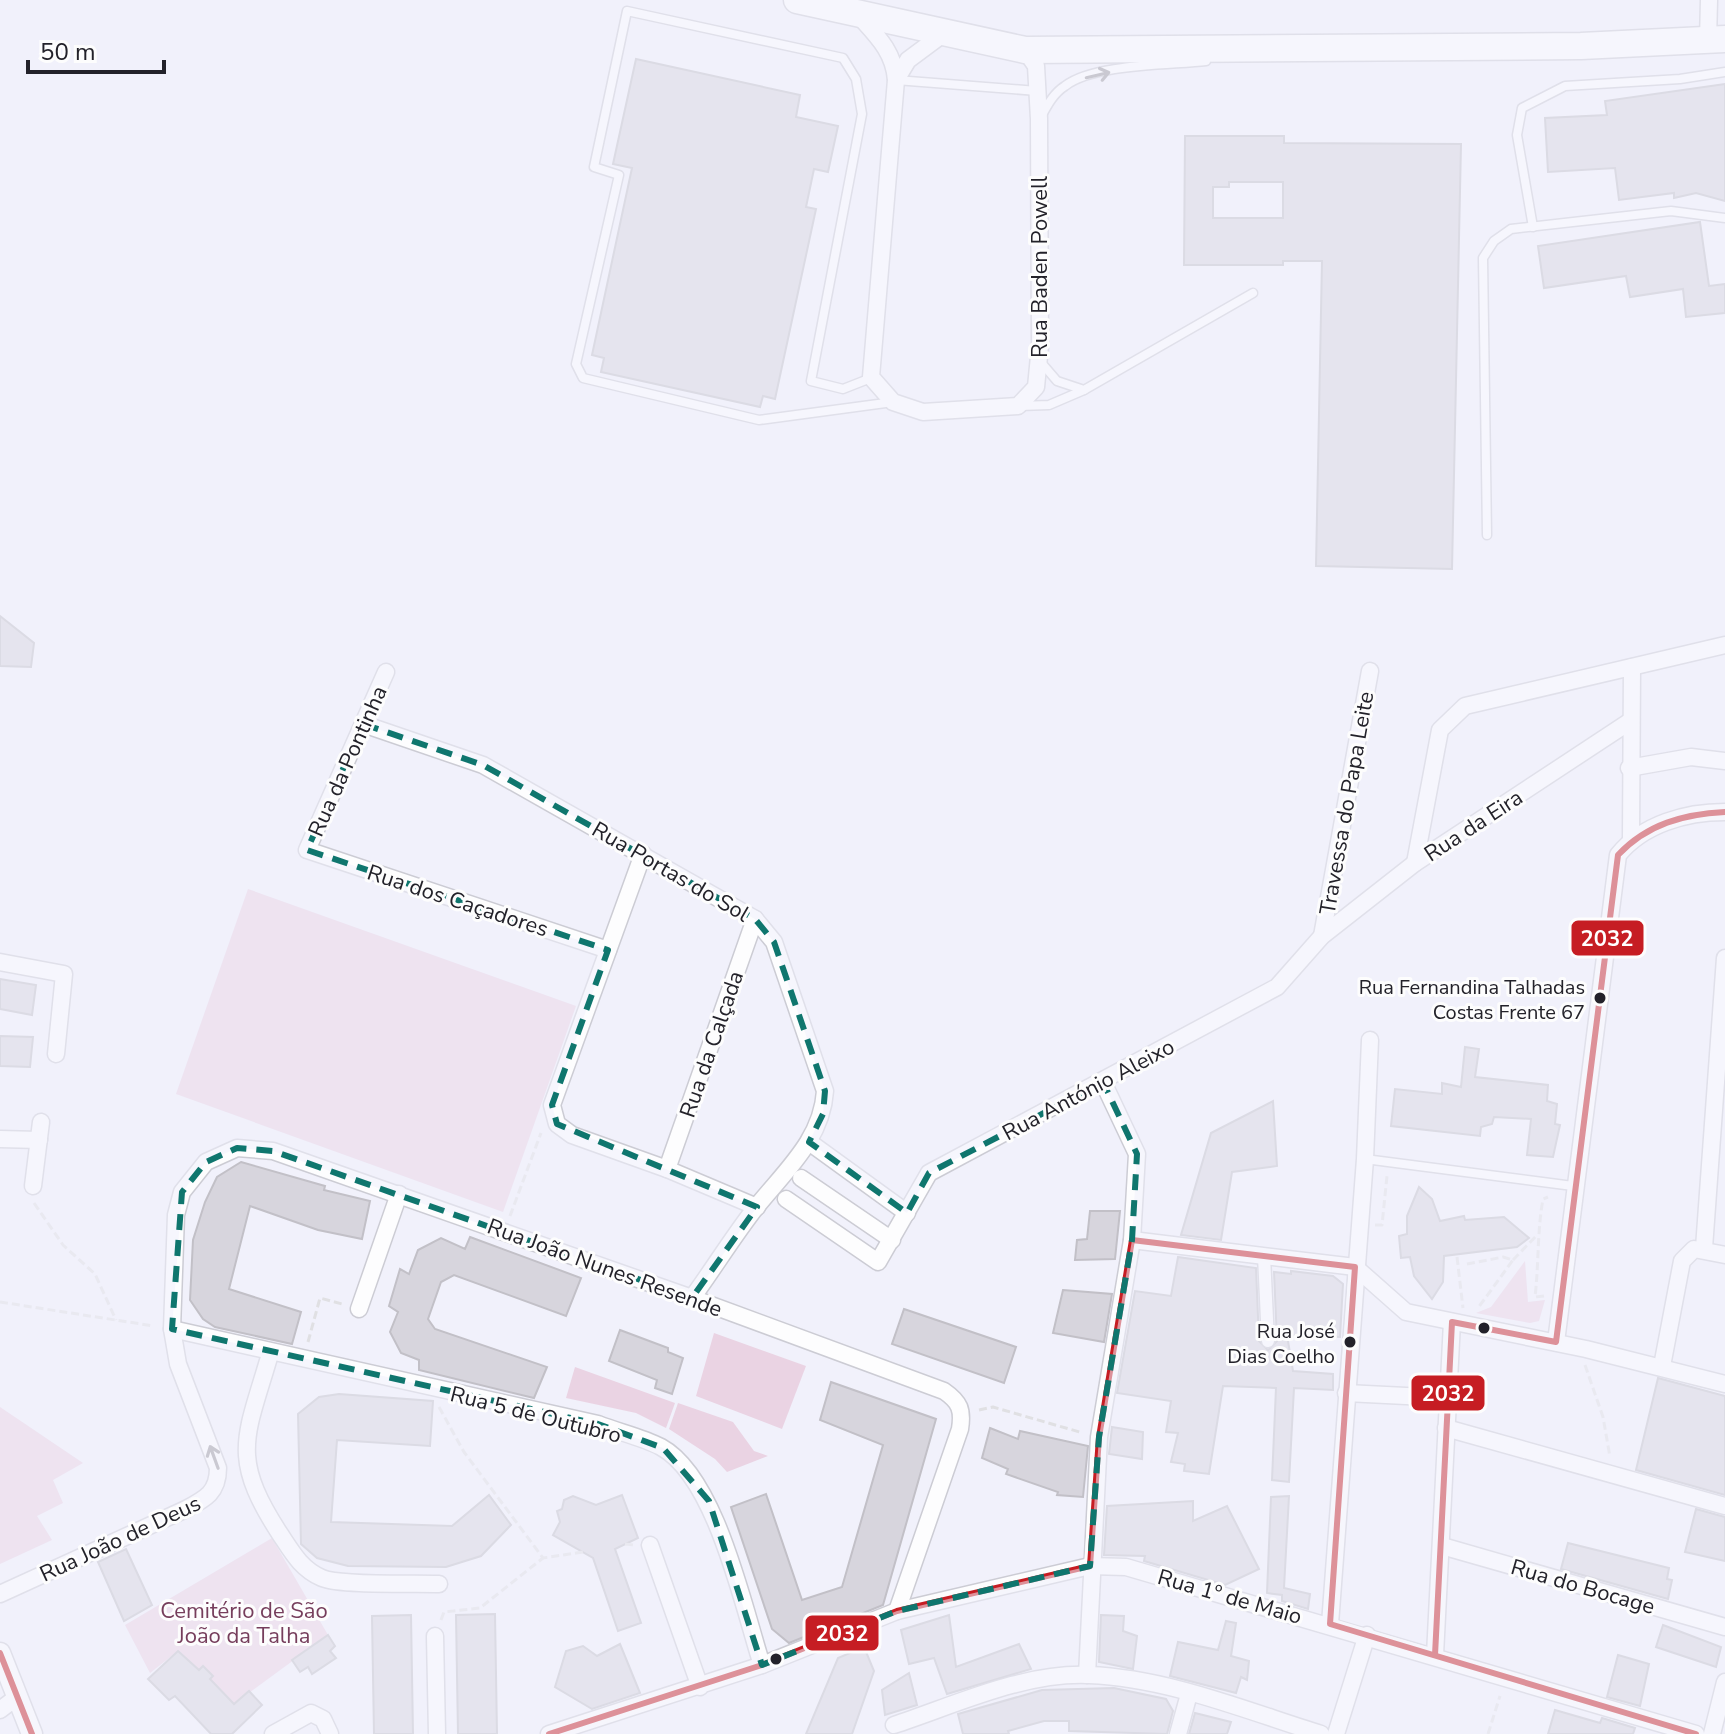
<svg xmlns="http://www.w3.org/2000/svg" width="1725" height="1734" font-family="'Nunito Sans',sans-serif">
<style>
.green{fill:#ead3e3}
.building{fill:#d7d5dd;stroke:#c2c0c7;stroke-width:2;fill-rule:evenodd}
.lines{fill:none;stroke-linecap:round;stroke-linejoin:round}
.service-casing{stroke:#ccccd4;stroke-width:11}
.pedestrian-casing{stroke:#ccccd4;stroke-width:15}
.minor-casing{stroke:#ccccd4;stroke-width:19}
.tertiary-casing{stroke:#ccccd4;stroke-width:23}
.primary-casing{stroke:#ccccd4;stroke-width:29}
.path{stroke:#e0e0e3;stroke-width:3;stroke-dasharray:8 4;stroke-linecap:butt}
.service{stroke:#fdfdfe;stroke-width:8}
.pedestrian{stroke:#fdfdfe;stroke-width:12}
.minor{stroke:#fdfdfe;stroke-width:16}
.tertiary{stroke:#fdfdfe;stroke-width:20}
.primary{stroke:#fdfdfe;stroke-width:26}
.bus-1-casing{stroke:#fdfdfd;stroke-width:12}
.bus-1{stroke:#c61d23;stroke-width:6}
.oneway{stroke:#9b9a9f}
.marked{fill:none;stroke:#0f766e;stroke-width:6;stroke-dasharray:16 10;stroke-linejoin:round}
.bus-dot{fill:#23222a;stroke:#fdfdfd;stroke-width:3}
.labels{text-anchor:middle;stroke-width:6;stroke-linejoin:round;paint-order:stroke}
.bus-label{font-size:20px;fill:#23222a;stroke:#fdfdfd;text-anchor:end}
.street-label{font-size:22px;fill:#23222a;stroke:#fdfdfd}
.park-label{font-size:22px;fill:#763e5c;stroke:#fdfdfd}
.line-badge{stroke:#fdfdfd;stroke-width:3}
.badge-label{font-size:22px;text-anchor:middle;font-weight:bold;fill:#fff}
</style>
<rect width="100%" height="100%" fill="#f1f1fb"/>
<g class="green">
<path d="M248 889 576 1006 503 1212 176 1094Z"/>
<path d="M1525 1261 1528 1302 1545 1300 1539 1321 1530 1323 1476 1313 1491 1307Z"/>
<path d="M714 1333 806 1366 782 1429 696 1396Z"/>
<path d="M575 1367 675 1403 666 1428 636 1413 566 1398Z"/>
<path d="M678 1403 733 1422 754 1451 768 1456 727 1472 715 1459 669 1429Z"/>
<path d="M0 1407 83 1463 53 1480 63 1503 37 1516 52 1540 0 1564Z"/>
<path d="M272 1538 328 1635 234 1704 178 1651 150 1673 125 1625Z"/>
</g>
<g class="building">
<path d="M636 59 800 95 796 117 838 126 828 172 814 169 806 207 816 209 775 399 763 396 760 407 601 372 604 358 592 355 632 168 613 164Z"/>
<path d="M1725 84V201L1696 193 1674 198V193L1619 200 1615 168 1548 172 1545 118 1607 115 1605 101Z"/>
<path d="M1185 136H1284V143L1461 144 1452 569 1316 566 1322 261H1283V265H1184ZM1229 182H1283V218H1213V187H1229Z"/>
<path d="M1700 222 1709 286 1725 284V313L1686 317 1683 289 1630 297 1626 276 1544 288 1538 246Z"/>
<path d="M0 616 34 643 31 667 0 666Z"/>
<path d="M0 979 36 985 32 1015 0 1009Z"/>
<path d="M0 1036 33 1037 30 1067 0 1066Z"/>
<path d="M1465 1047 1479 1049 1475 1077 1548 1085 1547 1101 1557 1104 1555 1124 1560 1125 1553 1157 1527 1155 1531 1119 1494 1117 1492 1124 1481 1127 1480 1136 1391 1126 1395 1089 1442 1094V1083L1461 1087Z"/>
<path d="M1273 1101 1277 1166 1232 1172 1221 1240 1181 1235 1211 1133Z"/>
<path d="M241 1162 325 1186 324 1190 370 1201 362 1239 318 1230 250 1206 229 1289 301 1312 292 1344 215 1327 203 1319 190 1300 193 1240 205 1202 217 1177Z"/>
<path d="M1419 1187 1432 1199 1440 1221 1464 1216 1465 1220 1504 1217 1529 1238 1517 1247 1444 1256 1443 1282 1432 1299 1414 1276 1410 1257 1401 1258 1399 1236 1407 1234V1216Z"/>
<path d="M1090 1211H1120L1115 1259 1075 1260 1077 1240 1087 1239Z"/>
<path d="M470 1237 581 1278 566 1316 454 1275 441 1282 428 1319 435 1329 547 1367 534 1398 419 1370V1360L401 1353 390 1332 398 1312 389 1306 400 1269 409 1274 418 1250 441 1238 465 1249Z"/>
<path d="M1178 1257 1256 1268 1259 1341 1268 1350 1277 1341 1274 1272 1291 1274V1271L1333 1276 1343 1284 1340 1337 1287 1335 1293 1371 1333 1374V1390L1294 1388 1289 1482 1272 1480 1276 1388 1223 1386 1209 1474 1184 1471 1185 1464 1171 1462 1178 1433 1166 1432 1171 1401 1117 1393 1135 1291 1171 1296Z"/>
<path d="M1063 1290 1112 1294 1104 1342 1053 1333Z"/>
<path d="M904 1309 1016 1347 1004 1383 892 1344Z"/>
<path d="M620 1330 668 1348V1352L683 1358 672 1394 655 1388 657 1380 609 1361Z"/>
<path d="M1658 1378 1725 1396V1495L1636 1470Z"/>
<path d="M831 1382 936 1419 883 1605 789 1643 772 1629 731 1507 766 1494 802 1600 842 1587 883 1445 820 1420Z"/>
<path d="M339 1394 433 1401 430 1446 337 1440 331 1522 452 1526 489 1495 511 1525 481 1556 446 1567 348 1566 317 1558 301 1544 298 1414 319 1397Z"/>
<path d="M1112 1427 1143 1432 1142 1459 1109 1454Z"/>
<path d="M990 1428 1018 1439 1020 1431 1088 1446 1083 1497 1057 1495 1058 1492 1006 1474 1008 1469 982 1458Z"/>
<path d="M622 1495 638 1538 615 1549 641 1623 618 1631 593 1558 553 1535 560 1522 557 1511 562 1509 564 1500 573 1496 596 1505Z"/>
<path d="M1289 1496 1284 1588 1310 1594 1308 1609 1282 1601V1595L1267 1593 1271 1497Z"/>
<path d="M1193 1501V1521L1227 1506 1259 1569 1225 1585 1144 1561 1145 1556 1104 1555 1107 1506Z"/>
<path d="M1696 1509 1725 1517V1561L1685 1552Z"/>
<path d="M1568 1543 1669 1568 1667 1579 1672 1580 1668 1599 1561 1569Z"/>
<path d="M126 1549 152 1605 124 1621 98 1562Z"/>
<path d="M495 1614 497 1734H458L456 1615Z"/>
<path d="M411 1615 413 1734H374L372 1616Z"/>
<path d="M949 1615 956 1667 1019 1644 1031 1669 947 1694 934 1658 909 1664 901 1630Z"/>
<path d="M1101 1615 1124 1616 1123 1631 1137 1636 1133 1669 1099 1662Z"/>
<path d="M1226 1621 1236 1623 1231 1656 1249 1661 1247 1680 1241 1677 1236 1693 1170 1676 1178 1642 1218 1650Z"/>
<path d="M1663 1625 1721 1647 1716 1667 1656 1647Z"/>
<path d="M328 1635 335 1646 330 1651 336 1658 312 1674 308 1667 300 1672 292 1660Z"/>
<path d="M620 1644 640 1693 592 1709 555 1687 566 1651 583 1646 597 1656Z"/>
<path d="M864 1647 874 1671 852 1734H806L838 1658Z"/>
<path d="M178 1651 199 1670 203 1666 213 1676 210 1679 234 1704 249 1691 262 1705 232 1734H211L175 1696 169 1700 148 1679Z"/>
<path d="M1618 1655 1649 1664 1640 1706 1607 1697Z"/>
<path d="M909 1673 917 1705 885 1715 882 1690Z"/>
<path d="M1114 1688 1166 1699 1173 1711 1167 1734 1069 1731V1721H1044L1008 1731 1009 1734H963L958 1714 1042 1690Z"/>
<path d="M1555 1710 1600 1723 1602 1718 1635 1728 1633 1734H1548Z"/>
<path d="M1195 1713 1231 1722 1227 1734H1189Z"/>
</g>
<g class="lines">
<defs>
<g id="service">
<path d="M896 80 1037 91"/>
<path d="M1042 115C1048 104 1054 93 1065 86 1093 64 1170 65 1206 61"/>
<path d="M1533 227 1517 135 1522 108 1565 86 1680 79 1725 72"/>
<path d="M1039 360 1057 381 1084 390 1253 293"/>
<path d="M871 378 843 389 811 381 862 114 856 79 843 58 627 11 594 167 619 175 576 364 583 378 759 420 893 402"/>
<path d="M1019 406 1049 405 1084 390"/>
<path d="M1487 535 1483 258 1494 241 1511 229 1671 211 1725 218"/>
<path d="M1365 1159 1573 1186"/>
</g>
<path id="pedestrian" d="M1264 1256 1268 1341"/>
<g id="minor">
<path d="M859 16C877 36 894 52 896 80L871 377 893 402 923 412 1018 406 1036 387 1040 346 1039 119 1036 66 1025 50"/>
<path d="M1708 41 1709 0"/>
<path d="M896 80 908 60 943 34"/>
<path d="M386 672 307 850 608 950"/>
<path d="M363 724 483 765 755 919 774 942 825 1091C822 1139 786 1170 757 1206 734 1235 714 1268 692 1298"/>
<path d="M1629 768 1691 757 1725 761"/>
<path d="M1631 839 1632 667"/>
<path d="M643 854 552 1105 557 1124 572 1135 667 1169 757 1207"/>
<path d="M1415 863 1440 730 1465 706 1725 645"/>
<path d="M1322 936 1370 671"/>
<path d="M0 962 64 974 56 1054"/>
<path d="M0 1139 39 1140"/>
<path d="M809 1142 907 1213"/>
<path d="M667 1169 755 919"/>
<path d="M801 1178 892 1240"/>
<path d="M33 1186 41 1122"/>
<path d="M786 1199 878 1262 929 1173 1277 987 1322 936 1415 863 1629 722"/>
<path d="M1132 1240 1355 1267"/>
<path d="M1704 1248 1725 958"/>
<path d="M1355 1267 1406 1312 1586 1349 1725 1384"/>
<path d="M359 1309 399 1194"/>
<path d="M172 1329 598 1424C618 1432 642 1437 661 1447 716 1477 743 1606 762 1665"/>
<path d="M1556 1342 1618 855C1643 824 1686 812 1725 812"/>
<path d="M270 1354C246 1437 229 1456 280 1534 292 1552 301 1569 322 1578 341 1586 413 1583 439 1584"/>
<path d="M1662 1366 1682 1261 1694 1249 1725 1255"/>
<path d="M1346 1393 1446 1398"/>
<path d="M1446 1428 1725 1506"/>
<path d="M650 1545 700 1687"/>
<path d="M1442 1546 1725 1627"/>
<path d="M0 1594 184 1510C205 1499 218 1493 218 1468L178 1364 172 1329 176 1215 182 1192 206 1162 237 1148 273 1151 692 1298 944 1391C960 1402 963 1410 960 1429L897 1611"/>
<path d="M1330 1624 1365 1159 1370 1040"/>
<path d="M435 1636 437 1734"/>
<path d="M1435 1655 1452 1322"/>
<path d="M1087 1675 1099 1437 1132 1240 1137 1154 1103 1082"/>
<path d="M0 1710 17 1697"/>
<path d="M894 1725C955 1705 1024 1672 1089 1675 1168 1678 1247 1711 1321 1734"/>
<path d="M273 1734 311 1713 323 1719 330 1734"/>
<path d="M549 1734 762 1665 897 1611 1090 1566 1126 1567 1696 1734"/>
<path d="M1178 1734 1189 1694"/>
<path d="M1336 1734 1367 1635"/>
<path d="M1712 1734 1725 1682"/>
</g>
<path id="tertiary" d="M0 1653 32 1734"/>
<path id="primary" d="M797 0 1025 50 1581 46 1725 39"/>
</defs>
<use href="#service" class="service-casing"/>
<use href="#pedestrian" class="pedestrian-casing"/>
<use href="#minor" class="minor-casing"/>
<use href="#tertiary" class="tertiary-casing"/>
<use href="#primary" class="primary-casing"/>
<g class="path">
<path d="M34 1203 63 1245 95 1274 116 1320"/>
<path d="M510 1216 541 1133"/>
<path d="M1375 1225H1382L1387 1176"/>
<path d="M1457 1257 1463 1308"/>
<path d="M1513 1260 1537 1235"/>
<path d="M1467 1264 1503 1257 1513 1260 1478 1308"/>
<path d="M1544 1296 1535 1297C1539 1263 1537 1232 1543 1199L1548 1197"/>
<path d="M0 1302 154 1326"/>
<path d="M308 1342 320 1298 342 1304"/>
<path d="M1585 1365 1603 1417 1610 1457"/>
<path d="M439 1407 464 1452 543 1558 583 1552"/>
<path d="M979 1410 993 1407 1083 1433"/>
<path d="M625 1544 634 1545"/>
<path d="M441 1620 444 1612 480 1608 543 1558"/>
<path d="M1488 1734 1500 1696"/>
</g>
<use href="#service" class="service"/>
<use href="#pedestrian" class="pedestrian"/>
<use href="#minor" class="minor"/>
<use href="#tertiary" class="tertiary"/>
<use href="#primary" class="primary"/>
<defs>
<g id="bus-1">
<path d="M0 1653 32 1734"/>
<path d="M1435 1655 1452 1322 1556 1342 1618 855C1647 824 1684 814 1725 812"/>
<path d="M549 1734 762 1665 897 1611 1090 1566 1099 1437 1132 1240 1355 1267 1330 1624 1696 1734"/>
</g>
</defs>
<use href="#bus-1" class="bus-1-casing"/>
<use href="#bus-1" class="bus-1"/>
</g>
<defs><path id="oneway-shaft" d="M-6 0H5M1.5-3L5.5 0L1.5 3" fill="none" stroke-width="1.6" stroke-linecap="round" stroke-linejoin="round" transform="scale(2)"/></defs>
<g class="oneway">
<use href="#oneway-shaft" transform="translate(1098 75) rotate(-13)"/>
<use href="#oneway-shaft" transform="translate(214 1457) rotate(-110)"/>
</g>
<path d="M0 0H1725V1734H0ZM363 724 483 765 755 919 774 942 825 1091 823 1114 809 1142 907 1213 929 1173 1103 1082 1137 1154 1132 1240 1099 1437 1090 1566 897 1611 762 1665 709 1501 663 1448 598 1424 172 1329 182 1192 206 1162 237 1148 273 1151 692 1298 757 1207 557 1124 552 1105 608 950 307 850Z" fill="#f1f1fb" fill-opacity=".55" fill-rule="evenodd"/>
<path class="marked" d="M363 724 483 765 755 919 774 942 825 1091 823 1114 809 1142 907 1213 929 1173 1103 1082 1137 1154 1132 1240 1099 1437 1090 1566 897 1611 762 1665 709 1501 663 1448 598 1424 172 1329 182 1192 206 1162 237 1148 273 1151 692 1298 757 1207 557 1124 552 1105 608 950 307 850Z"/>
<g class="bus-dot">
<circle cx="1600" cy="998" r="7"/>
<circle cx="1484" cy="1328" r="7"/>
<circle cx="1350" cy="1342" r="7"/>
<circle cx="776" cy="1659" r="7"/>
</g>
<g class="labels">
<g class="bus-label">
<text x="1585" y="994">Rua Fernandina Talhadas<tspan x="1585" dy="25">Costas Frente 67</tspan></text>
<text x="1335" y="1338">Rua José<tspan x="1335" dy="25">Dias Coelho</tspan></text>
</g>
<g class="street-label">
<text transform="translate(1039 267) rotate(-90)" y="8">Rua Baden Powell</text>
<text transform="translate(347 761) rotate(-66)" y="8">Rua da Pontinha</text>
<text transform="translate(1346 803) rotate(-80)" y="8">Travessa do Papa Leite</text>
<text transform="translate(1473 825) rotate(-33)" y="8">Rua da Eira</text>
<text transform="translate(671 871) rotate(30)" y="8">Rua Portas do Sol</text>
<text transform="translate(458 900) rotate(18)" y="8">Rua dos Caçadores</text>
<text transform="translate(711 1044) rotate(-71)" y="8">Rua da Calçada</text>
<text transform="translate(1088 1089) rotate(-28)" y="8">Rua António Aleixo</text>
<text transform="translate(605 1267) rotate(20)" y="8">Rua João Nunes Resende</text>
<text transform="translate(536 1414) rotate(14)" y="8">Rua 5 de Outubro</text>
<text transform="translate(120 1538) rotate(-25)" y="8">Rua João de Deus</text>
<text transform="translate(1583 1586) rotate(16)" y="8">Rua do Bocage</text>
<text transform="translate(1230 1596) rotate(16)" y="8">Rua 1º de Maio</text>
</g>
<g class="park-label">
<text x="244" y="1618">Cemitério de São<tspan x="244" dy="25">João da Talha</tspan></text>
</g>
</g>
<g class="line-badge">
<rect x="1570" y="919" width="75" height="38" rx="8" fill="#c61d23"/>
<rect x="1410" y="1374" width="76" height="38" rx="8" fill="#c61d23"/>
<rect x="804" y="1614" width="76" height="38" rx="8" fill="#c61d23"/>
</g>
<g class="badge-label">
<text x="1607" y="946">2032</text>
<text x="1448" y="1401">2032</text>
<text x="842" y="1641">2032</text>
</g>
<path d="M28 60v12h136v-12" fill="none" stroke="#23222a" stroke-width="4"/>
<text x="40" y="60" font-size="24" fill="#23222a" stroke="#fdfdfd" stroke-width="6" paint-order="stroke">50 m</text>
</svg>
